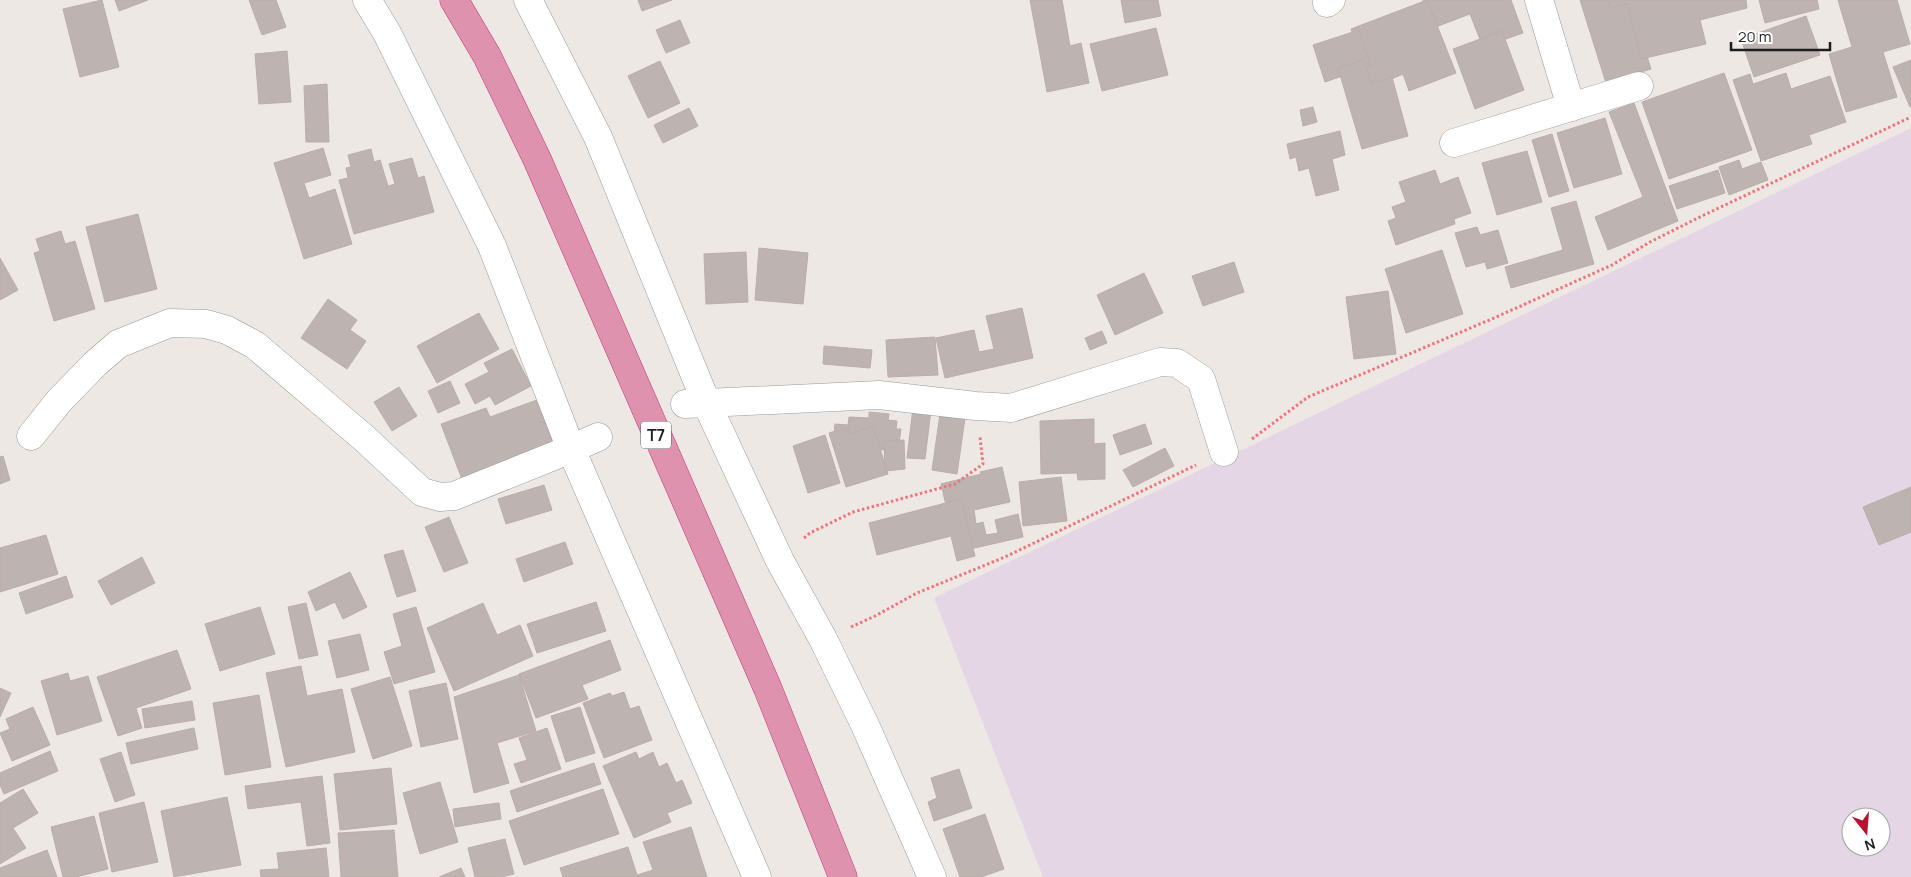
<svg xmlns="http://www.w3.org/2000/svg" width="1911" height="877" font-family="Manrope,sans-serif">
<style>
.industrial{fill:#e5d6e5;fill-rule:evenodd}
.building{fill:#bdb3b0;stroke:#bdada7}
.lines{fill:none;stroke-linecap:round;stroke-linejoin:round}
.street-casing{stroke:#9a9a9a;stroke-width:29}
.highway-casing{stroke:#c73480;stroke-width:29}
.path{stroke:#ec757e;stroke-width:3;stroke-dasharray:2.5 2.5;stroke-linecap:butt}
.street{stroke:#fff;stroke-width:28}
.highway{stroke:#de92ad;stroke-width:28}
.labels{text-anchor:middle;stroke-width:4.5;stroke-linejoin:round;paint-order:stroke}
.shield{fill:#fff;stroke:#616161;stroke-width:1}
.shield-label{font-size:16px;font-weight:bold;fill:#1d1d1d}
</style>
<rect width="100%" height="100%" fill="#ede8e3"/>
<path class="industrial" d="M1911 128V877H1043L934 598ZM1851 817H1881V847H1851Z"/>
<g class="building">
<path d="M102 0 119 67 80 77 63 9Z"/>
<path d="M115 0H148L119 11Z"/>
<path d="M249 0H276L286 27 262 35Z"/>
<path d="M638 0H672L642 11Z"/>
<path d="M1030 0H1062L1070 46 1081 43 1089 83 1047 92Z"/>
<path d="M1121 0H1158L1161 16 1125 23Z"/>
<path d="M1423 0H1511L1523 33 1483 47 1470 14 1433 28Z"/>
<path d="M1427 0 1456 73 1409 91 1403 74 1373 87 1351 29Z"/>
<path d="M1580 0H1650L1651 2 1632 8 1651 69 1606 83Z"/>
<path d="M1608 0H1746L1747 8 1700 20 1706 44 1641 59 1627 4 1610 8Z"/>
<path d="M1759 0H1817L1819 9 1765 23Z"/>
<path d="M1838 0H1897L1910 44 1883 52 1897 97 1846 112 1829 54 1852 47Z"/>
<path d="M1806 16 1820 55 1754 77 1741 39Z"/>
<path d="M680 20 690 43 666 53 656 30Z"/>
<path d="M1156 28 1168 75 1102 91 1090 44Z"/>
<path d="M1359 30 1371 66 1325 82 1313 45Z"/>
<path d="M1502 31 1524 90 1475 109 1453 49Z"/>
<path d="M287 51 291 102 259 104 255 54Z"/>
<path d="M1364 60 1371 84 1392 77 1408 136 1362 149 1338 68Z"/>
<path d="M1911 60V107H1910L1893 67Z"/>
<path d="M660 61 680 103 648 118 628 76Z"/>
<path d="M1724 73 1752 150 1669 179 1642 102Z"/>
<path d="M1786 73 1791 89 1830 76 1846 122 1809 135 1812 144 1761 161 1733 80 1750 74 1753 84Z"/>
<path d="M327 84 329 142H306L304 86Z"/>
<path d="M1634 103 1678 221 1608 250 1595 217 1643 197 1609 112Z"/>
<path d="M1313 107 1317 122 1303 126 1300 110Z"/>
<path d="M689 108 698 126 663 143 654 125Z"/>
<path d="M1605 118 1622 174 1574 188 1557 133Z"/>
<path d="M1340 131 1345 155 1332 159 1339 190 1316 196 1309 168 1299 171 1296 157 1290 159 1287 144Z"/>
<path d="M1552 134 1569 191 1549 197 1532 140Z"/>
<path d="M323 148 331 175 304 183 309 198 335 189 352 244 304 259 274 163Z"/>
<path d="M371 149 374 162 380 160 388 186 395 184 389 164 412 158 418 178 424 176 434 212 354 234 339 180 348 178 346 168 351 167 348 155Z"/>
<path d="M1527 151 1542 202 1497 215 1482 163Z"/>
<path d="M1739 160 1742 169 1761 162 1768 180 1729 195 1719 167Z"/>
<path d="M1435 170 1440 184 1458 177 1471 213 1454 219 1455 224 1396 245 1388 221 1396 218 1392 207 1406 202 1399 182Z"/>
<path d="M1718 170 1725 193 1677 209 1669 186Z"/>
<path d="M1576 201 1594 264 1511 288 1505 267 1563 250 1551 208Z"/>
<path d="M138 214 157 289 105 302 86 227Z"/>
<path d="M1477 227 1480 235 1498 230 1508 263 1487 269 1485 262 1466 267 1455 233Z"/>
<path d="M61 231 65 244 75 241 95 309 54 321 34 253 40 251 36 239Z"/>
<path d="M759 248 808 253 803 304 755 300Z"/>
<path d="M1442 250 1463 314 1406 333 1385 269Z"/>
<path d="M746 252 748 302 706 304 704 254Z"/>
<path d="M0 258 18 290 0 300Z"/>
<path d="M1234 262 1244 292 1203 306 1192 276Z"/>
<path d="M1144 273 1163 313 1115 335 1097 295Z"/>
<path d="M1388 291 1396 354 1354 359 1346 297Z"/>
<path d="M328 299 357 320 350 330 366 341 347 369 301 338Z"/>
<path d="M1022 308 1033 358 945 378 936 338 974 330 979 352 994 349 986 316Z"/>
<path d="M479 313 499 349 437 383 417 346Z"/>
<path d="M1102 331 1107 343 1090 350 1085 338Z"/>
<path d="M935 337 938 375 888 377 886 340Z"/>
<path d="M824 346 872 350 870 368 823 364Z"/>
<path d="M512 349 531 386 495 405 490 396 475 404 465 384 489 372 484 363Z"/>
<path d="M450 381 460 403 438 413 428 391Z"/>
<path d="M399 387 417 416 392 431 374 402Z"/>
<path d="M537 400 555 448 463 482 441 424 486 408 490 417Z"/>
<path d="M913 408 931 410 925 459 907 458Z"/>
<path d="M869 412 889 414 888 420 897 421 896 429H901L898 451 833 446 835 424 848 425 849 417 869 418Z"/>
<path d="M940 414 965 418 957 474 932 470Z"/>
<path d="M1094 419V444L1105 443V479L1078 480 1077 473 1041 474 1040 421Z"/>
<path d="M1145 424 1152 444 1120 455 1113 435Z"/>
<path d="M873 426 888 474 846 487 829 433 848 427 850 434Z"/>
<path d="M825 435 840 483 808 493 793 446Z"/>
<path d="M904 440 905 469 885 471 884 441Z"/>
<path d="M1165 448 1174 466 1133 487 1123 470Z"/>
<path d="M3 456 10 480 0 484V457Z"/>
<path d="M1002 467 1010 502 974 510 976 524 983 522 986 535 998 533 995 520 1018 514 1023 537 957 552 941 484 981 474 980 472Z"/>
<path d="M1061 477 1067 521 1023 526 1019 482Z"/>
<path d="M544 485 552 510 506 524 498 499Z"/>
<path d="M1911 487V532L1879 545 1863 507Z"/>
<path d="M961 499 975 556 957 561 951 536 877 555 869 523Z"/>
<path d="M449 517 468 563 444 572 425 527Z"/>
<path d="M46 535 58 574 0 592V548Z"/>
<path d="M565 542 573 564 524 582 516 559Z"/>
<path d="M403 550 416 591 397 597 384 555Z"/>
<path d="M142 557 155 583 111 605 98 581Z"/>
<path d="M350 572 367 607 343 619 335 602 316 611 308 592Z"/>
<path d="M66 576 73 597 26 614 19 593Z"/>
<path d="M596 602 606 631 537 653 527 624Z"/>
<path d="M306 603 318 655 299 659 288 607Z"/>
<path d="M483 603 497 635 520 625 533 656 454 691 427 628Z"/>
<path d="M260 607 275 654 220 671 205 624Z"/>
<path d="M416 607 435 672 394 684 384 652 402 646 393 614Z"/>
<path d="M360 634 369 670 337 678 328 641Z"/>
<path d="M610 640 621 670 582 685 588 699 536 718 519 674Z"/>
<path d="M177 650 191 689 136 708 142 728 118 736 97 677Z"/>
<path d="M301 666 307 696 342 689 355 752 286 767 266 673Z"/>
<path d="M68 673 70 681 88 676 102 721 57 735 41 681Z"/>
<path d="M519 675 536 731 497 743 509 783 474 793 454 697Z"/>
<path d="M390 677 412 746 373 759 351 689Z"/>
<path d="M446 683 458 739 421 747 409 691Z"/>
<path d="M0 688 11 693 0 717Z"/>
<path d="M624 692 630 709 639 706 652 740 604 758 583 703 610 693 612 696Z"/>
<path d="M259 695 271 767 225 775 213 703Z"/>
<path d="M192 701 195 720 145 728 142 709Z"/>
<path d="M33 707 50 745 12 761 0 733 10 729 6 719Z"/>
<path d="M580 707 595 753 566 762 551 716Z"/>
<path d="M194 728 198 749 131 764 126 743Z"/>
<path d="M547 728 561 769 521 783 514 764 527 760 519 738Z"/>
<path d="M50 751 58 771 4 794 0 785V773Z"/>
<path d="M121 752 135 795 115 802 100 759Z"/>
<path d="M636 752 639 759 653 752 659 767 667 763 676 783 682 780 692 803 667 813 671 822 634 838 603 766Z"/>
<path d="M594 763 601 784 517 812 510 791Z"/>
<path d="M391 768 397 824 340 830 334 774Z"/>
<path d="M959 769 972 808 934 821 928 802 937 798 931 778Z"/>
<path d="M322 776 330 843 307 846 301 802 248 809 245 786Z"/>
<path d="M440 782 458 842 420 854 403 793Z"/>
<path d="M23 789 38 813 13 828 26 848 0 864V803Z"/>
<path d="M603 789 619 834 524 865 509 821Z"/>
<path d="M227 797 241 865 174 877 161 811Z"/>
<path d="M144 802 158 862 112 872 99 813Z"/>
<path d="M499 803 501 819 455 827 453 809Z"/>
<path d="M985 814 1004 869 981 877H960L943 829Z"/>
<path d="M94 816 108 869 76 877H63L51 827Z"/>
<path d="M691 827 707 877H563L560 868 628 847 637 875 653 870 643 842Z"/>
<path d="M394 830 398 877H341L338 833Z"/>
<path d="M505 839 514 874 501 877H475L468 848Z"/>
<path d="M326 848 329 877H261L260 870 279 869 277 853Z"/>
<path d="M47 850 57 877H0V868Z"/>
<path d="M461 868 465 877H439Z"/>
</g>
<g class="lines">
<defs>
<g id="street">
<path d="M528 0 598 137 706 402 780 561 823 639 865 725 932 877"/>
<path d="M1539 0 1571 107"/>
<path d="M1327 3 1331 0"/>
<path d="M1454 143 1639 86"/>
<path d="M685 404 879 395 976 406 1011 408 1160 362 1177 363 1201 379 1224 452"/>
<path d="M31 436 59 401 95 364 118 344 170 323 206 324 227 330 255 345 364 438 422 492 440 497 454 496 571 449 492 246 387 33 367 0"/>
<path d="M598 437 571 449 757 877"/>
</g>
<path id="highway" d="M454 0 487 56 537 159 768 689 843 877"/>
</defs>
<use href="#street" class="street-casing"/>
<use href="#highway" class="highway-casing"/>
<g class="path">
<path d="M1252 439 1308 397 1494 318 1612 265 1650 242 1704 215 1911 117"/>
<path d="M804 538 810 533 853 512 955 484 983 464 980 437"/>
<path d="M851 627 875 616 917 593 1005 557 1196 465"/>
</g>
<use href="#street" class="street"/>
<use href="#highway" class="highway"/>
</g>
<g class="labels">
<rect class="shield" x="641" y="421.5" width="30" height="27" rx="4"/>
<g class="shield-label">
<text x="656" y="441">T7</text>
</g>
</g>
<g transform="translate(1866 832) rotate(163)"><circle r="24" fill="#ffffff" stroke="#a5a5a5"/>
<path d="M0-4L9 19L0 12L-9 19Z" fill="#b7122f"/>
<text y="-8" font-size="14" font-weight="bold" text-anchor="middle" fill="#1d1d1d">N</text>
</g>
<path d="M1731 42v8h99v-8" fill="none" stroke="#1d1d1d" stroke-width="2.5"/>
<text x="1738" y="42" font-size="15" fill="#1d1d1d" stroke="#ffffff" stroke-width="4" paint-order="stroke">20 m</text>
</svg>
